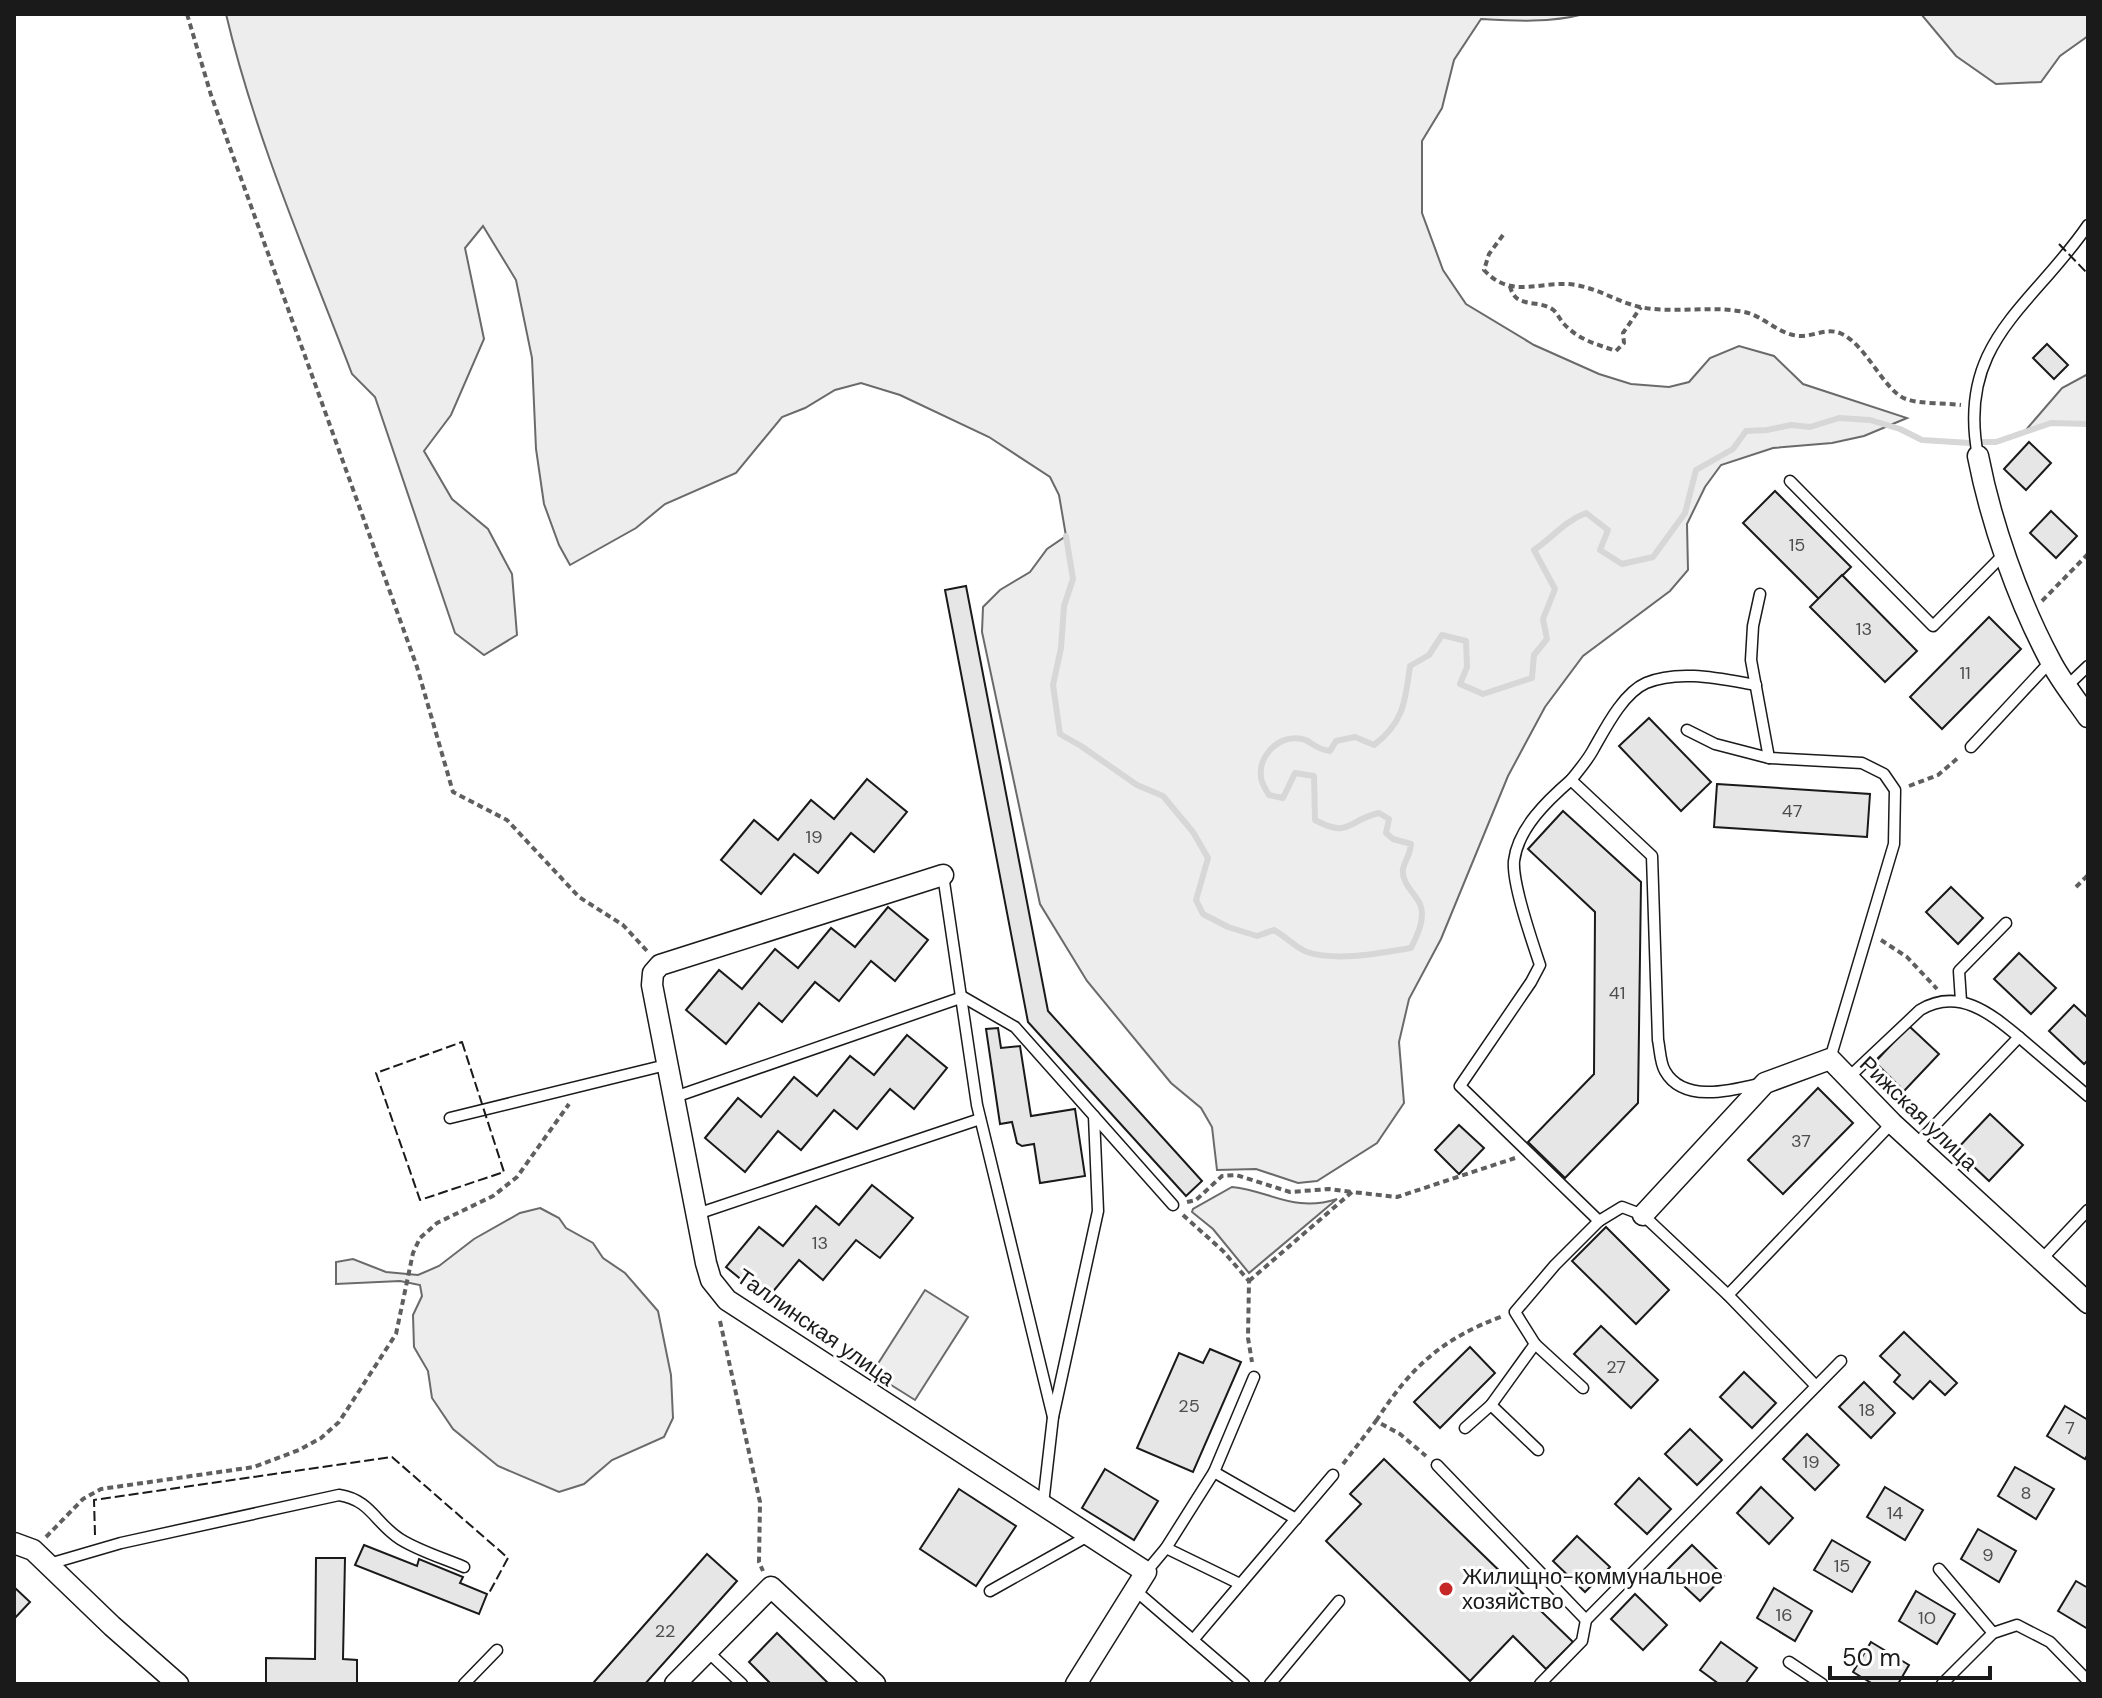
<svg xmlns="http://www.w3.org/2000/svg" width="2102" height="1698" font-family="'DM Sans',sans-serif">
<style>
.green{fill:#ededed;stroke:#6a6a6a;stroke-width:2}
.lines{fill:none;stroke-linecap:round;stroke-linejoin:round}
.stream{stroke:#d7d7d7;stroke-width:6}
.building{fill:#e6e6e6;stroke:#1a1a1a;stroke-width:2}
.lane-casing{stroke:#1a1a1a;stroke-width:13}
.street-casing{stroke:#1a1a1a;stroke-width:23}
.path{stroke:#5f5f5f;stroke-width:4;stroke-dasharray:6 4;stroke-linecap:butt}
.lane{stroke:#fff;stroke-width:10}
.street{stroke:#fff;stroke-width:20}
.fence{stroke:#1a1a1a;stroke-width:2;stroke-dasharray:10 4;stroke-linecap:butt}
.poi-dot{fill:#c62828;stroke:#fff;stroke-width:3}
.labels{text-anchor:middle;stroke-width:6;stroke-linejoin:round;paint-order:stroke}
.number-label{font-size:18px;fill:#4d4d4d}
.street-label{font-size:22px;fill:#1a1a1a;stroke:#fff}
.poi-label{font-size:22px;fill:#1a1a1a;stroke:#fff;text-anchor:start}
</style>
<rect width="100%" height="100%" fill="#fff"/>
<g class="green">
<path d="M226 14H1584C1550 23 1516 21 1481 19L1454 60 1442 108 1422 141V213L1443 270 1466 304 1534 345 1599 374 1631 384 1669 387 1689 382 1710 358 1739 346 1774 356 1803 384 1907 418 1864 436 1832 443 1773 448 1721 465 1705 487 1687 524 1688 570 1670 591 1583 656 1545 707 1508 776 1441 939 1409 999 1399 1042 1404 1103 1377 1143 1317 1181 1298 1183 1256 1169 1217 1170 1212 1127 1201 1108 1171 1083 1087 981 1040 904 982 632 983 607 1000 590 1030 572 1047 549 1066 536 1059 495 1050 477 989 437 900 395 861 383 835 390 805 408 782 417 736 473 665 504 636 528 570 565 559 545 544 504 536 449 532 358 516 280 483 226 465 248 484 339 451 415 424 451 452 499 488 529 512 574 517 635 484 655 455 633 375 397 352 374C307 256 255 137 226 14Z"/>
<path d="M1921 14H2088V36L2060 56 2041 82 1996 84 1956 56Z"/>
<path d="M2088 374V424L2051 423 2025 431 2062 388Z"/>
<path d="M1232 1187C1271 1191 1294 1213 1337 1199L1249 1273 1213 1229 1192 1212 1193 1209Z"/>
<path d="M540 1208 559 1218 566 1228 593 1243 603 1258 625 1273 658 1311 671 1375 673 1418 664 1437 612 1460 584 1484 559 1492 498 1466 453 1429 432 1398 428 1371 414 1347 413 1315 422 1296 420 1285 400 1281 336 1284V1262L353 1259 386 1272 418 1275 439 1266 474 1239 520 1213Z"/>
<path d="M925 1290 968 1317 915 1400 872 1373Z"/>
</g>
<g class="lines">
<g class="stream">
<path d="M1981 442H1996L2051 423 2088 424"/>
<path d="M1066 536 1073 579 1064 606 1061 648 1053 685 1060 734 1081 746 1137 785 1163 796 1193 832 1208 858 1196 900 1203 914 1228 927 1257 936 1274 930C1285 936 1296 948 1307 952 1338 962 1380 953 1411 948 1417 936 1426 918 1420 904 1415 893 1401 883 1403 869 1405 860 1410 856 1411 844L1393 839 1386 833 1389 819 1379 813C1347 820 1350 839 1315 820L1314 776 1295 773 1283 798 1269 795C1266 790 1261 783 1261 777 1258 755 1280 734 1302 739 1312 741 1314 749 1330 751L1336 741 1355 737 1374 745C1404 722 1405 702 1410 666L1429 655 1442 635 1466 641 1467 667 1460 684 1483 694 1532 678 1534 655 1547 639 1543 619 1555 589 1534 550C1552 538 1565 521 1586 513L1608 530 1600 550 1622 564 1653 557 1685 513 1696 470 1733 449 1746 431 1767 430 1791 425 1810 427 1839 418 1870 420 1900 429 1922 440 1970 443"/>
</g>
</g>
<g class="building">
<path d="M2047 344 2068 365 2054 379 2033 358Z"/>
<path d="M2029 442 2051 463 2026 490 2004 469Z"/>
<path d="M1775 491 1851 567 1819 599 1743 523Z"/>
<path d="M2051 511 2077 536 2056 558 2030 533Z"/>
<path d="M1842 575 1917 651 1885 682 1810 607Z"/>
<path d="M966 586 1048 1011 1202 1181 1186 1196 1028 1022 945 590Z"/>
<path d="M1989 617 2021 649 1942 729 1910 697Z"/>
<path d="M1649 718 1711 782 1681 811 1619 746Z"/>
<path d="M867 779 907 812 874 852 851 833 818 873 794 854 761 894 721 860 754 820 778 840 811 800 834 819Z"/>
<path d="M1717 784 1870 794 1867 837 1714 827Z"/>
<path d="M1563 811 1641 882 1638 1103 1565 1178 1528 1142 1594 1074 1595 912 1528 849Z"/>
<path d="M1951 887 1983 918 1958 944 1926 912Z"/>
<path d="M888 907 928 940 895 981 871 961 839 1001 815 982 782 1022 759 1003 726 1044 686 1010 719 970 742 989 775 949 798 968 831 928 855 947Z"/>
<path d="M2019 953 2056 988 2031 1014 1994 979Z"/>
<path d="M2074 1005 2088 1018V1060L2084 1064 2049 1031Z"/>
<path d="M1909 1026 1939 1054 1904 1091 1875 1062Z"/>
<path d="M998 1028 1001 1048 1020 1046 1031 1116 1075 1109 1085 1176 1040 1183 1034 1144 1022 1146 1017 1143 1012 1122 1000 1124 986 1029Z"/>
<path d="M907 1035 947 1068 914 1109 890 1089 857 1129 834 1110 801 1150 778 1131 745 1172 705 1138 738 1098 761 1117 794 1077 817 1096 850 1056 874 1075Z"/>
<path d="M1818 1088 1853 1123 1783 1194 1748 1160Z"/>
<path d="M1990 1114 2023 1145 1989 1181 1956 1150Z"/>
<path d="M1459 1125 1484 1148 1459 1174 1435 1150Z"/>
<path d="M872 1185 913 1218 880 1258 856 1240 823 1280 799 1260 766 1300 726 1267 759 1227 783 1246 816 1206 839 1225Z"/>
<path d="M1606 1227 1669 1290 1636 1324 1572 1261Z"/>
<path d="M1601 1326 1658 1380 1631 1408 1574 1354Z"/>
<path d="M1904 1332 1957 1383 1945 1395 1930 1381 1913 1399 1894 1382 1900 1375 1880 1356Z"/>
<path d="M1470 1347 1495 1373 1440 1428 1414 1402Z"/>
<path d="M1210 1349 1241 1362 1193 1472 1137 1448 1179 1353 1203 1363Z"/>
<path d="M1744 1372 1776 1403 1752 1428 1720 1397Z"/>
<path d="M1864 1382 1895 1413 1871 1438 1839 1407Z"/>
<path d="M2065 1406 2088 1420V1454L2085 1459 2047 1436Z"/>
<path d="M1690 1429 1722 1460 1697 1485 1665 1454Z"/>
<path d="M1807 1434 1839 1465 1815 1490 1783 1459Z"/>
<path d="M1384 1459 1573 1642 1546 1669 1513 1636 1470 1681 1326 1541 1361 1504 1350 1494Z"/>
<path d="M2015 1467 2054 1489 2036 1519 1998 1496Z"/>
<path d="M1105 1469 1158 1501 1134 1540 1082 1508Z"/>
<path d="M1639 1478 1671 1509 1647 1534 1615 1504Z"/>
<path d="M1761 1487 1793 1518 1769 1544 1737 1513Z"/>
<path d="M1885 1487 1923 1510 1905 1540 1867 1517Z"/>
<path d="M959 1489 1016 1526 976 1586 920 1549Z"/>
<path d="M1978 1529 2016 1551 1999 1582 1961 1559Z"/>
<path d="M1577 1536 1610 1567 1585 1592 1553 1561Z"/>
<path d="M1832 1540 1870 1562 1852 1592 1814 1570Z"/>
<path d="M364 1545 417 1566 419 1559 463 1577 460 1583 487 1594 479 1614 355 1565Z"/>
<path d="M1692 1545 1724 1576 1700 1601 1667 1570Z"/>
<path d="M707 1554 737 1581 645 1684H596L594 1682Z"/>
<path d="M316 1558H345L343 1659 357 1660V1684H266V1658L315 1659Z"/>
<path d="M2076 1581 2088 1588V1629L2058 1611Z"/>
<path d="M14 1587 30 1602 14 1619Z"/>
<path d="M1774 1588 1812 1611 1795 1641 1757 1618Z"/>
<path d="M1916 1591 1955 1614 1937 1644 1899 1621Z"/>
<path d="M1635 1594 1667 1625 1643 1650 1611 1619Z"/>
<path d="M777 1633 829 1684H771L749 1662Z"/>
<path d="M1721 1642 1757 1668 1745 1684H1719L1700 1670Z"/>
<path d="M1871 1642 1909 1665 1898 1684H1873L1853 1672Z"/>
</g>
<g class="lines">
<defs>
<g id="lane">
<path d="M1978 456C1956 342 2032 307 2088 225"/>
<path d="M1790 481 1933 626 2005 553"/>
<path d="M1760 594 1753 626 1751 660 1769 758"/>
<path d="M2067 686 2088 666"/>
<path d="M1687 730 1715 744 1769 758 1862 763 1884 774 1895 790 1894 844 1830 1059"/>
<path d="M1971 747 2050 662"/>
<path d="M1571 780C1579 770 1587 761 1593 750 1605 729 1623 693 1646 683 1679 669 1721 679 1756 685"/>
<path d="M943 875 977 1105 1053 1417 1043 1504"/>
<path d="M1961 1001 1959 971 2006 923"/>
<path d="M1848 1078 1920 1010C1958 987 1990 1013 2019 1037"/>
<path d="M1759 1084C1730 1091 1683 1103 1665 1071 1660 1063 1660 1049 1658 1040L1652 856 1571 780C1548 800 1518 828 1514 861 1512 884 1532 941 1540 965L1531 982 1460 1086 1599 1221 1622 1207 1643 1215 1728 1295 1816 1386"/>
<path d="M672 1098 963 997 1015 1027 1094 1116 1098 1211 1053 1417"/>
<path d="M1094 1116 1173 1205"/>
<path d="M450 1118 666 1065"/>
<path d="M1916 1145 2019 1037 2088 1096"/>
<path d="M697 1214 980 1119"/>
<path d="M2040 1261 2088 1210"/>
<path d="M1728 1295 1892 1123"/>
<path d="M1535 1344 1583 1388"/>
<path d="M1491 1405 1538 1450"/>
<path d="M1465 1428 1491 1405 1535 1344 1515 1312 1555 1265 1599 1221"/>
<path d="M1437 1465 1586 1620 1841 1361"/>
<path d="M1214 1472 1296 1519"/>
<path d="M1166 1548 1240 1584"/>
<path d="M49 1564 121 1543 339 1495C371 1500 375 1523 400 1539 419 1551 443 1558 464 1567"/>
<path d="M1939 1569 1993 1633"/>
<path d="M1146 1572 1166 1548 1214 1472 1254 1377"/>
<path d="M990 1591 1088 1536"/>
<path d="M1136 1591 1244 1684"/>
<path d="M1193 1640 1333 1475"/>
<path d="M707 1651 742 1684"/>
<path d="M1789 1662 1822 1684"/>
<path d="M464 1684 497 1650"/>
<path d="M1270 1684 1339 1601"/>
<path d="M1540 1684 1582 1641 1586 1620"/>
<path d="M1942 1684 1993 1633 2017 1625 2050 1642 2088 1681"/>
</g>
<g id="street">
<path d="M1978 456C1991 523 2018 600 2050 660 2060 680 2075 698 2088 717"/>
<path d="M943 875 660 965 653 973 652 985 706 1263 711 1280 727 1300 1146 1572 1076 1684"/>
<path d="M1643 1215 1765 1083 1830 1059 1892 1123 2088 1303"/>
<path d="M14 1543 33 1550 112 1626 178 1684"/>
<path d="M675 1684 771 1587 875 1684"/>
</g>
</defs>
<use href="#lane" class="lane-casing"/>
<use href="#street" class="street-casing"/>
<g class="path">
<path d="M187 14 211 95 417 667 453 792 507 820 579 897 623 925 648 952"/>
<path d="M1503 235 1489 254 1484 270C1512 301 1543 279 1576 285 1599 289 1618 302 1640 307 1674 314 1710 305 1744 312 1764 316 1779 335 1800 336 1815 336 1828 327 1842 334 1867 346 1884 391 1906 399 1919 404 1946 403 1961 405"/>
<path d="M1510 286C1515 309 1536 299 1552 309 1557 312 1560 320 1564 324 1579 340 1596 344 1616 351L1624 343 1623 333 1641 307"/>
<path d="M2042 601 2088 554"/>
<path d="M1909 786 1938 775 1959 757"/>
<path d="M2076 887 2088 875"/>
<path d="M1881 940 1907 957 1937 989"/>
<path d="M1187 1202 1196 1200 1222 1176 1236 1175 1290 1192 1329 1189 1352 1192"/>
<path d="M1183 1215 1223 1251 1249 1281 1248 1338 1252 1362"/>
<path d="M1249 1281 1352 1192 1397 1197 1515 1158"/>
<path d="M720 1321 760 1502 759 1562 763 1571"/>
<path d="M1376 1421C1411 1367 1441 1339 1503 1316"/>
<path d="M1343 1464 1376 1421 1400 1434 1426 1456"/>
<path d="M46 1537 83 1499 101 1489 254 1467 299 1450 321 1438 339 1422 396 1334 413 1253 420 1238 437 1223 493 1196 517 1177 569 1104"/>
</g>
<use href="#lane" class="lane"/>
<use href="#street" class="street"/>
<g class="fence">
<path d="M2059 244 2088 274"/>
<path d="M462 1042 504 1172 420 1200 376 1073Z"/>
<path d="M95 1535 94 1500 392 1457 508 1558 489 1593"/>
</g>
</g>
<circle class="poi-dot" cx="1446" cy="1589" r="8"/>
<g class="labels">
<g class="number-label">
<text x="1797" y="551">15</text>
<text x="1864" y="635">13</text>
<text x="1965" y="679">11</text>
<text x="1792" y="817">47</text>
<text x="814" y="843">19</text>
<text x="1617" y="999">41</text>
<text x="1801" y="1147">37</text>
<text x="820" y="1249">13</text>
<text x="1616" y="1373">27</text>
<text x="1189" y="1412">25</text>
<text x="1867" y="1416">18</text>
<text x="2070" y="1434">7</text>
<text x="1811" y="1468">19</text>
<text x="2026" y="1499">8</text>
<text x="1895" y="1519">14</text>
<text x="1988" y="1561">9</text>
<text x="1842" y="1572">15</text>
<text x="1784" y="1621">16</text>
<text x="1927" y="1624">10</text>
<text x="665" y="1637">22</text>
</g>
<g class="street-label">
<text transform="translate(1919 1113) rotate(44)" y="8">Рижская улица</text>
<text transform="translate(816 1327) rotate(35)" y="8">Таллинская улица</text>
</g>
<g class="poi-label">
<text x="1462" y="1584">Жилищно-коммунальное<tspan x="1462" dy="25">хозяйство</tspan></text>
</g>
</g>
<rect width="2102" height="1698" fill="none" stroke="#1a1a1a" stroke-width="32"/>
<path d="M1830 1666v12h160v-12" fill="none" stroke="#1a1a1a" stroke-width="4"/>
<text x="1842" y="1666" font-size="24" fill="#1a1a1a" stroke="#ffffff" stroke-width="6" paint-order="stroke">50 m</text>
</svg>
